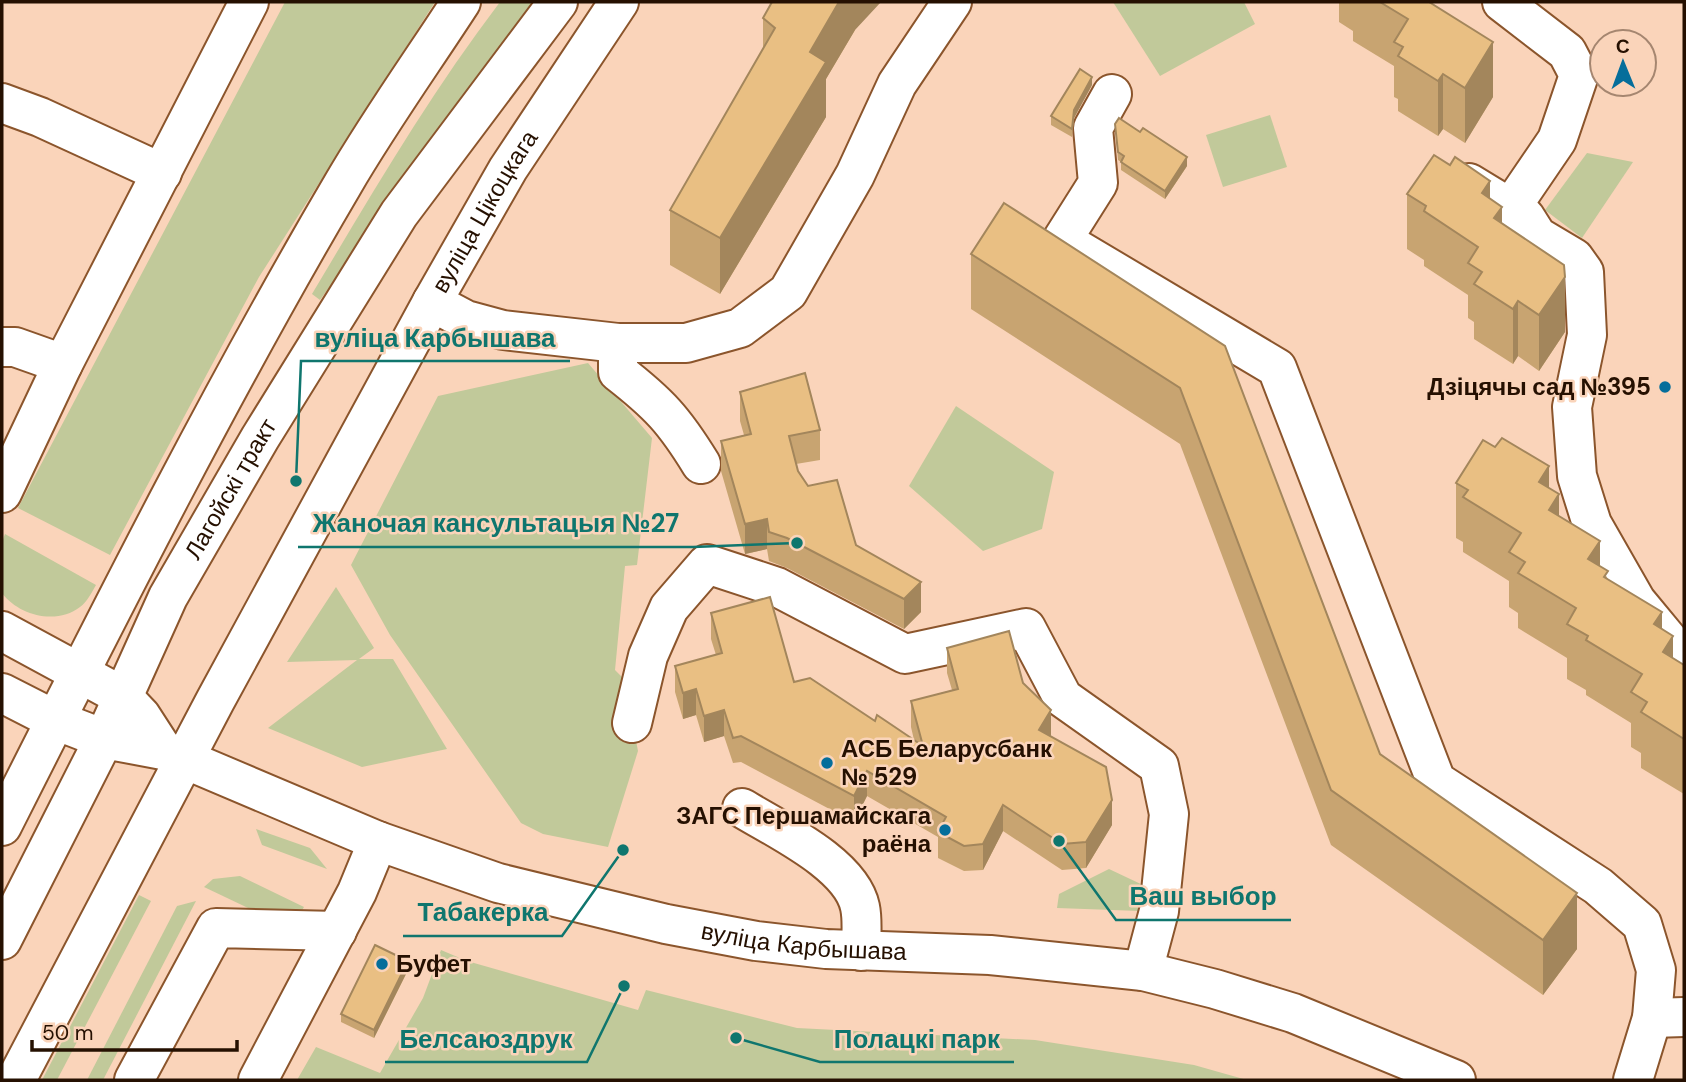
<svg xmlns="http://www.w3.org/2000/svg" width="1686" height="1082" font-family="'DM Sans',sans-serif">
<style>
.green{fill:#c1c99a}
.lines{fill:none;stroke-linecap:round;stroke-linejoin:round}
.minor-casing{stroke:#8b552c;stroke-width:42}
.major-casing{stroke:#8b552c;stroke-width:42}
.minor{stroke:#fff;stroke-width:38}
.major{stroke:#fff;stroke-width:38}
.wall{fill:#c8a471}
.shaded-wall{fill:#a3865c}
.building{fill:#e9bf83;stroke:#a3865c;stroke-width:2}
.poi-dot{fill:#056e9b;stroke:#fad4ba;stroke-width:2.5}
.labels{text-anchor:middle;stroke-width:5;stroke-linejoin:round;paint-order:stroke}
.street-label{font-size:24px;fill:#251001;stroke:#fad4ba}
.poi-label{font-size:24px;font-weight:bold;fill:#251001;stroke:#fad4ba;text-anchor:end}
.leader{fill:none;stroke:#0f766e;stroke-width:2.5}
.callout-dot{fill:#0f766e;stroke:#fad4ba;stroke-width:2.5}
.callout-label{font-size:26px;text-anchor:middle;font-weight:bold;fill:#0f766e;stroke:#fad4ba;stroke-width:5;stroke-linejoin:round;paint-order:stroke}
</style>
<rect width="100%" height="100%" fill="#fad4ba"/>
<g class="green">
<path d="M285 2H435L259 277 110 555 18 508Z"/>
<path d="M500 2H533L320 300 312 294C371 195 430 94 500 2Z"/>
<path d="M1113 2H1244L1255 24 1160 76Z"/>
<path d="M1270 115 1287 167 1223 187 1206 135Z"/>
<path d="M1587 153 1633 162 1582 238 1545 210Z"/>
<path d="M588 363 652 438 637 565 625 566 615 670 624 679 638 751 608 847 543 834 521 823 390 635 351 565 438 396Z"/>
<path d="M956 406 1054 472 1042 529 983 551 909 486Z"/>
<path d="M5 534 96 585C92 592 87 602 80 607 57 625 19 616 2 593V542Z"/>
<path d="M336 587 374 648 359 659H393L447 749 362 767 268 728 357 660 287 662Z"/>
<path d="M256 829 310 848 327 869 262 845Z"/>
<path d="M1109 869 1145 886 1140 911 1057 908 1059 894Z"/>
<path d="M240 876 304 907 298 917H267L204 887 213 879Z"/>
<path d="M139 895 151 901 57 1080H42Z"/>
<path d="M196 901 103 1080H87L177 906Z"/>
<path d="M441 950 467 961 638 1010 646 990 797 1028 1035 1040 1194 1065 1247 1080H297L316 1047 380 1073 423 998Z"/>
</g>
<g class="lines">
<defs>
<g id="minor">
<path d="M1502 2 1567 52 1579 75 1557 140 1510 209"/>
<path d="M1112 94 1093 128 1098 183 1062 240 1277 368 1436 781 1598 886 1642 924 1656 970 1652 1018 1633 1080"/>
<path d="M2 103 40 117 162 173"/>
<path d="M1469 183 1525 217 1537 236 1574 258 1584 272 1587 335 1572 407 1577 476 1592 524 1636 601 1684 659"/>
<path d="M432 302 466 320 503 330 618 343H686L740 328 788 292 855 175 897 84 952 2"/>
<path d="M618 343V372C659 404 674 420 701 464"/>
<path d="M2 347H15L63 364"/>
<path d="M2 493 63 364 249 2"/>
<path d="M632 723 648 656 669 608 707 564 777 587 905 654 1026 628 1063 698 1159 766 1169 814 1159 911 1143 971"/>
<path d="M742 808C778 830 851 864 860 907 863 921 861 937 861 951"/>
<path d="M1652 1018 1684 1017"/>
<path id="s1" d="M16 1080 215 701 432 302 508 169 619 2"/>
<path d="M134 1080 216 928 337 931"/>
<path d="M258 1080 357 892 378 841"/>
</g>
<g id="major">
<path d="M2 631 122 696 141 716 163 750"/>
<path id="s2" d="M2 693 55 720 104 739 163 750 378 841 498 883 666 924 756 941 826 949 990 955 1143 971 1215 989 1293 1013 1456 1080"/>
<path d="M2 826C111 610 220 393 343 184 379 122 422 62 461 2"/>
<path id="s3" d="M2 940 104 739 168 597 260 438 399 214 558 2"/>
</g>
</defs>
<use href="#minor" class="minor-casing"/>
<use href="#major" class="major-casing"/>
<use href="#minor" class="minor"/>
<use href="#major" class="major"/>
</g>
<g class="wall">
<path d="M1339 2H1429L1493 97 1465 143 1443 129 1438 136 1398 111V99L1394 97V66L1353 41V31L1339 22Z"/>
<path d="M763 18 855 30 826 79V117L720 294 670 265V210L763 49Z"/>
<path d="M1092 85 1074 118 1072 137 1051 125V116Z"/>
<path d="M1115 124 1140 132 1187 166 1165 199 1121 170V162L1118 160Z"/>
<path d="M1407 194 1490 199 1502 224 1565 332 1539 371 1518 356 1513 364 1474 339V322L1468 318V295L1424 266V260L1407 249Z"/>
<path d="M971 254 1225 346 1380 754 1577 949 1543 995 1331 845 1180 444 971 309Z"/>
<path d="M740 392 820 430V460L796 464 798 471 808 486 856 545 921 612 904 629 787 568 769 561 767 549 745 554 721 471V441L744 435 740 421Z"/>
<path d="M1456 483 1549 488 1559 517 1600 566 1608 579 1662 628 1673 658 1684 665V794L1641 768V753L1631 747V723L1586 695V690L1567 679V658L1518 628V613L1509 607V581L1463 552V542L1456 538Z"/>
<path d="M711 613 794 682 914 740 911 727V701L952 690 947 673V648L1023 683 1051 736 1112 825 1086 868 1062 870 1003 831 983 870 964 871 938 858V837L867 796 854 822 741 762 733 763 724 736 704 742 696 715 683 719 675 692V666L716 655 711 639Z"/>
<path d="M408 970 374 1038 341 1022V1014Z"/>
</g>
<g class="shaded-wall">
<path d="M839 2H881L855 30 826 79V117L720 294V238L810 52Z"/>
<path d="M1493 42V97L1465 143V88Z"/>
<path d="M1443 74V129L1438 136V81Z"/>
<path d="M1092 77V85L1074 118 1072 137 1074 110Z"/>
<path d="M1187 157V166L1165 199V191Z"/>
<path d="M1490 181V236L1482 193Z"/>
<path d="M1502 207V262L1494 218Z"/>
<path d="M1565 277V332L1539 371V315Z"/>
<path d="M1518 301V356L1513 364V309Z"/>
<path d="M1549 466V522L1539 482Z"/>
<path d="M1559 494V549L1549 510Z"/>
<path d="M767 519V549L745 554V524Z"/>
<path d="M1600 541V596L1588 559Z"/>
<path d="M921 582V612L904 629V599Z"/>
<path d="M1662 612V667L1654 624Z"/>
<path d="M1673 636V691L1663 652Z"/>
<path d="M696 689V715L683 719V693Z"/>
<path d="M724 710V736L704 742V716Z"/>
<path d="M1051 710V736L1039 730Z"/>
<path d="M867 771V796L854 822V796Z"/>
<path d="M1112 800V825L1086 868V842Z"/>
<path d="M1003 805V831L983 870V844Z"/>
<path d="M1577 893V949L1543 995V940Z"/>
<path d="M408 961V970L374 1038V1030Z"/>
</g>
<g class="building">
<path d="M772 2H839L810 52 826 62 720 238 670 210 775 28 763 18Z"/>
<path d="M1380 2H1429L1493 42 1465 88 1443 74 1438 81 1398 56 1403 47 1394 42 1408 19Z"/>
<path d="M1080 69 1092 77 1074 110 1072 129 1051 116Z"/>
<path d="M1119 118 1140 132 1143 128 1187 157 1165 191 1121 162 1124 156 1118 152 1115 124Z"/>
<path d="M1434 155 1450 165 1455 157 1490 181 1482 193 1502 207 1494 218 1564 265 1565 277 1539 315 1518 301 1513 309 1474 284 1482 272 1468 263 1478 247 1424 211 1426 206 1407 194Z"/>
<path d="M1004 203 1225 346 1380 754 1577 893 1543 940 1331 790 1180 388 971 254Z"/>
<path d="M805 373 820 430 789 436 798 471 808 486 837 480 856 545 921 582 904 599 787 538 769 532 767 519 745 524 721 441 751 434 740 392Z"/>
<path d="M1502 438 1549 466 1539 482 1559 494 1549 510 1600 541 1588 559 1608 571 1604 577 1662 612 1654 624 1673 636 1663 652 1684 665V739L1641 712 1647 702 1631 692 1642 674 1586 640 1588 636 1567 624 1576 608 1518 573 1525 562 1509 552 1521 533 1463 497 1468 490 1456 483 1483 440 1495 447Z"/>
<path d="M770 597 794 682 810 678 875 721 877 715 923 746 911 701 958 689 947 648 1009 631 1023 683 1051 710 1039 730 1106 767 1112 800 1086 842 1062 844 1003 805 983 844 964 846 938 832 946 817 867 771 854 796 741 736 733 738 724 710 704 716 696 689 683 693 675 666 722 653 711 613Z"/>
<path d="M375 945 408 961 374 1030 341 1014Z"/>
</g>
<g class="poi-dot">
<circle cx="1665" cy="387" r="7"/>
<circle cx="827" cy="763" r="7"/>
<circle cx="945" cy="830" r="7"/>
<circle cx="382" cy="964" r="7"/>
</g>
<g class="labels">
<g class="street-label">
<text dy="8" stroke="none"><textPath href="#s1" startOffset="987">вуліца Цікоцкага</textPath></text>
<text dy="8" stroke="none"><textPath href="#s3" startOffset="506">Лагойскі тракт</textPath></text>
<text dy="8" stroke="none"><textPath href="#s2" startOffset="845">вуліца Карбышава</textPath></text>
</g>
<g class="poi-label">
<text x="1651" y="395">Дзіцячы сад №395</text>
<text x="841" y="757" text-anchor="start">АСБ Беларусбанк<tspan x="841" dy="28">№ 529</tspan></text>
<text x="931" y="824">ЗАГС Першамайскага<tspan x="931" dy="28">раёна</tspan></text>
<text x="396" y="972" text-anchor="start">Буфет</text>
</g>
</g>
<path class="leader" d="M296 481L301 361H570M797 543L693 547H298M1059 841L1116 920H1291M623 850L562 936H403M624 986L587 1062H385M736 1038L820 1062H1014"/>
<g class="callout-dot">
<circle cx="296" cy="481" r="7"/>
<circle cx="797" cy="543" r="7"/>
<circle cx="1059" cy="841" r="7"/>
<circle cx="623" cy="850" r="7"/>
<circle cx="624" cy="986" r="7"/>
<circle cx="736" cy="1038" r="7"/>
</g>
<g class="callout-label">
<text x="435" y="347">вуліца Карбышава</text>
<text x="496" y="532">Жаночая кансультацыя №27</text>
<text x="1203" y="905">Ваш выбор</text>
<text x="483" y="921">Табакерка</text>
<text x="486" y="1048">Белсаюздрук</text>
<text x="917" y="1048">Полацкі парк</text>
</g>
<rect width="1686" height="1082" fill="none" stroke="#251001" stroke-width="7"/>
<g transform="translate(1623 63) rotate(359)"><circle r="33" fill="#fad4ba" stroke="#a58670" stroke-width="2"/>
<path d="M0-5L12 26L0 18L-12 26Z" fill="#056e9b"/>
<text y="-10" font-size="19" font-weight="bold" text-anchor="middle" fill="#251001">С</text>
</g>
<path d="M32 1040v10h205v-10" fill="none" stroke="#251001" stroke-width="3.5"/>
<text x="42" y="1040" font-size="21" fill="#251001" stroke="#fad4ba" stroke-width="5" paint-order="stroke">50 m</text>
</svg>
